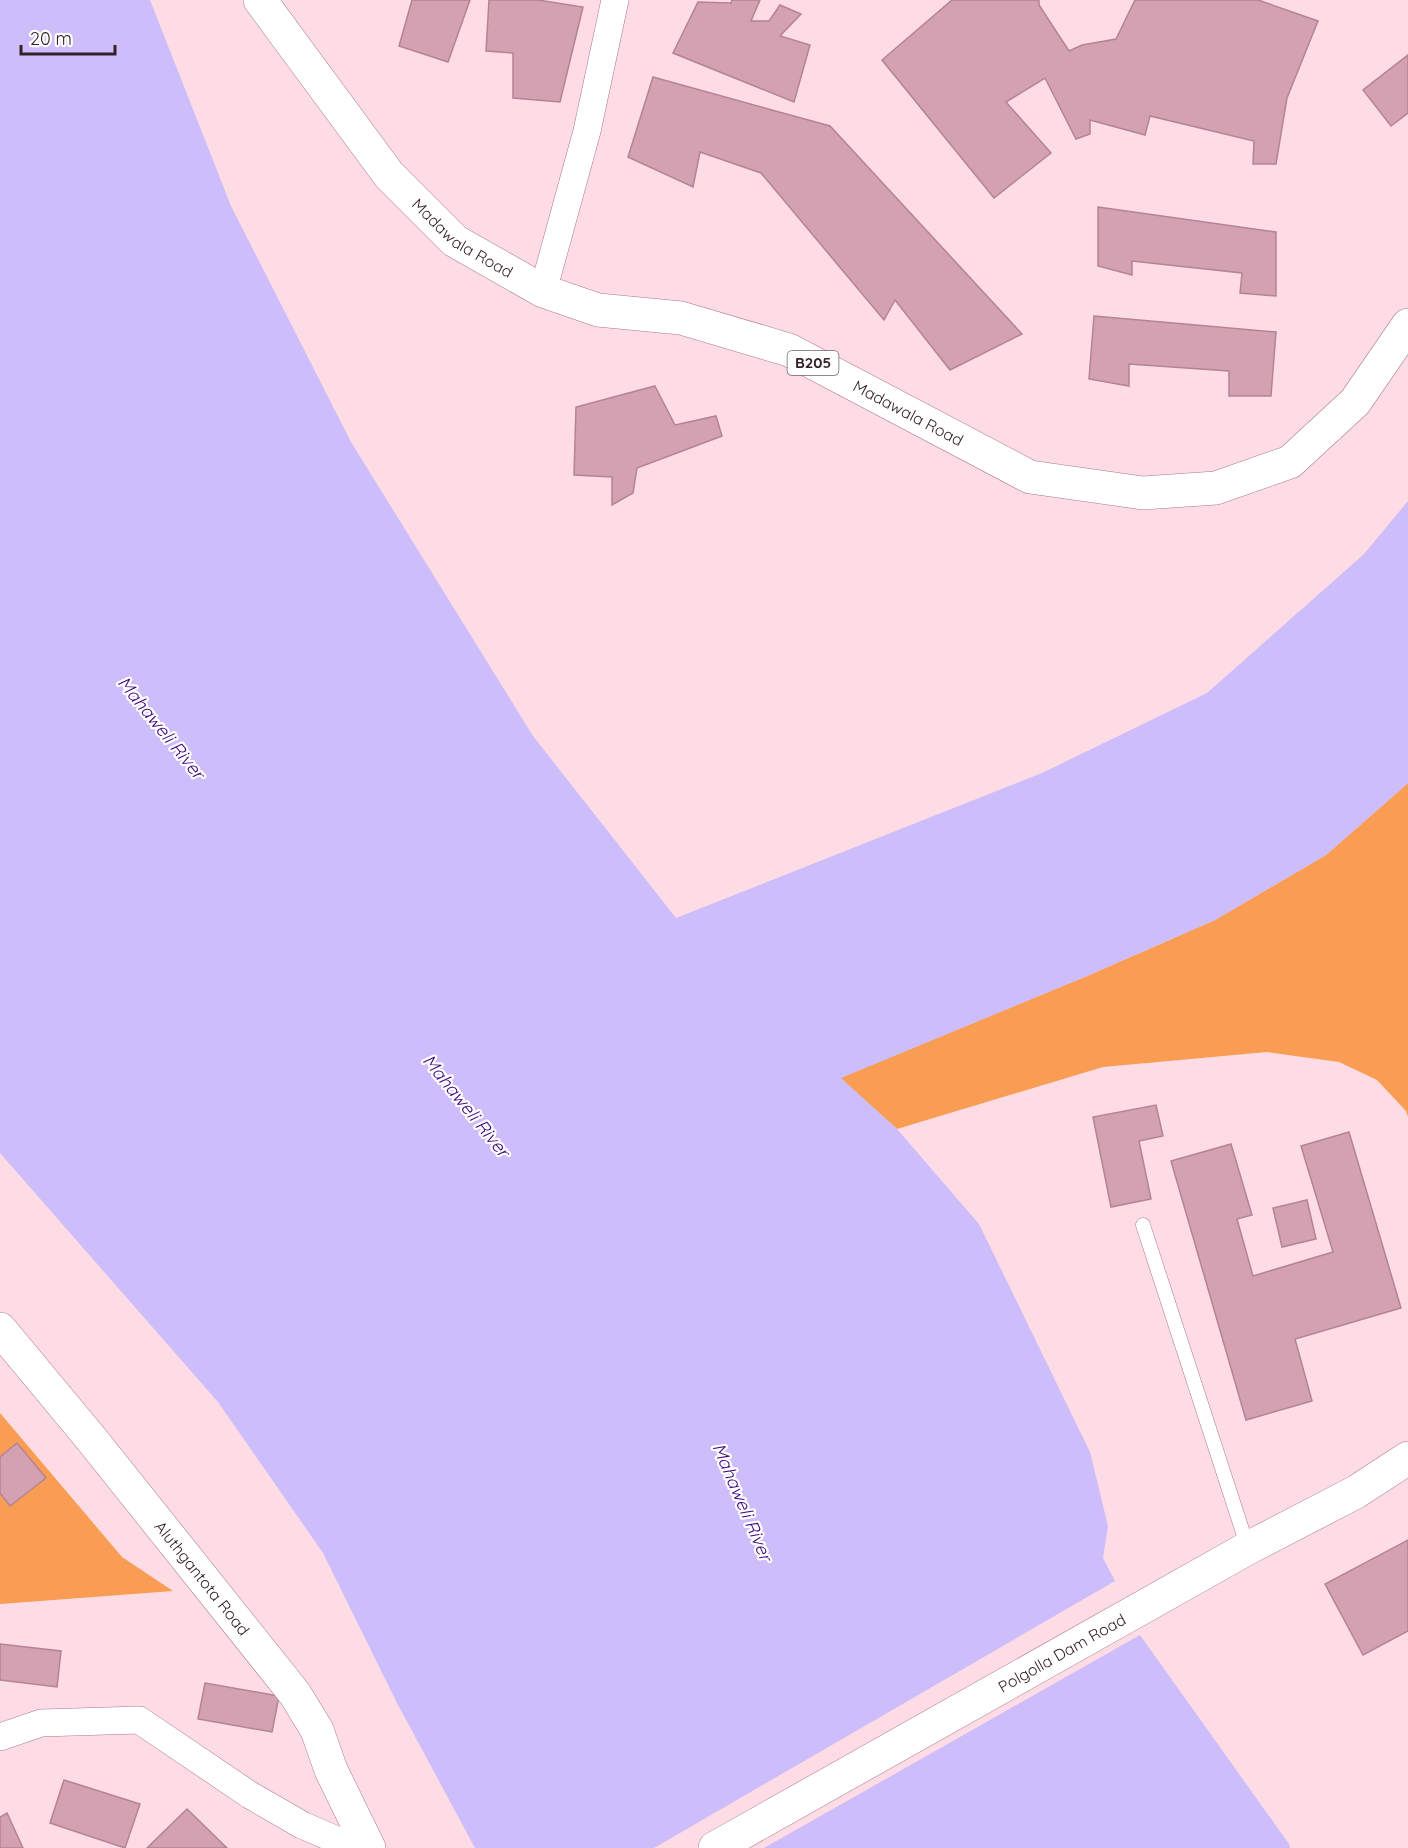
<svg xmlns="http://www.w3.org/2000/svg" width="1408" height="1848" font-family="Quicksand,sans-serif">
<style>
.forest{fill:#f99c54}
.water{fill:#cdbdfa}
.building{fill:#d4a1b2;stroke:#b48394;stroke-width:1.5}
.lines{fill:none;stroke-linecap:round;stroke-linejoin:round}
.lane-casing{stroke:#aa798a;stroke-width:15}
.street-casing{stroke:#aa798a;stroke-width:28}
.secondary-casing{stroke:#aa798a;stroke-width:34}
.primary-casing{stroke:#aa798a;stroke-width:34}
.lane{stroke:#fff;stroke-width:14}
.street{stroke:#fff;stroke-width:27}
.secondary{stroke:#fff;stroke-width:33}
.primary{stroke:#fff;stroke-width:33}
.labels{text-anchor:middle;stroke-width:4.5;stroke-linejoin:round;paint-order:stroke}
.shield{fill:#fff;stroke:#726469;stroke-width:1.5}
.shield-label{font-size:15px;font-weight:bold;fill:#352229}
.street-label{font-size:16px;fill:#352229;stroke:#fff}
.water-label{font-size:18px;font-style:italic;fill:#41067f;stroke:#fff}
</style>
<rect width="100%" height="100%" fill="#fddce6"/>
<g class="forest">
<path d="M1408 783V1117L1406 1111 1377 1080 1339 1062 1267 1052 1103 1067 897 1129 840 1078 1087 976 1215 920 1326 855Z"/>
<path d="M0 1413 122 1557 173 1591 0 1604Z"/>
</g>
<g class="water">
<path d="M0 0H150L231 206 351 442 533 736 676 918 1042 773 1207 693 1364 554 1408 501V783L1326 855 1215 920 1087 976 841 1078 897 1129 979 1224 1090 1452 1108 1526 1103 1558 1115 1581 654 1848H475L397 1703 323 1553 218 1402 0 1153Z"/>
<path d="M1140 1635 1289 1844 1290 1848H764Z"/>
</g>
<g class="building">
<path d="M412 0H470L448 62 399 46Z"/>
<path d="M489 0H538L583 7 560 102 513 98V53L486 51Z"/>
<path d="M732 0H760L751 21H769L780 5 801 14 780 36 810 45 794 102 673 53 698 2 731 3Z"/>
<path d="M952 0H1039V5L1069 51 1082 45 1116 39 1135 0H1258L1318 21 1287 98 1276 164H1253L1254 141 1150 116 1145 135 1090 120V134L1076 139 1045 78 1006 102 1051 153 994 198 882 60Z"/>
<path d="M1408 55V113L1391 126 1363 90Z"/>
<path d="M653 77 830 126 1022 334 950 370 895 300 884 320 761 173 700 152 693 187 628 157Z"/>
<path d="M1098 207 1276 232V296L1240 293 1242 273 1132 261V275L1098 266Z"/>
<path d="M1094 316 1276 332 1271 396H1229V371L1129 364V386L1089 379Z"/>
<path d="M655 386 675 425 716 416 722 436 637 468 633 493 612 505V477L574 475 576 407Z"/>
<path d="M1156 1105 1163 1136 1139 1141 1151 1199 1111 1207 1093 1117Z"/>
<path d="M1349 1132 1401 1308 1295 1339 1312 1401 1246 1420 1171 1161 1231 1144 1252 1215 1237 1219 1253 1276 1333 1252 1301 1146Z"/>
<path d="M1307 1200 1316 1239 1282 1247 1273 1208Z"/>
<path d="M17 1443 46 1478 10 1506 0 1493V1457Z"/>
<path d="M1408 1540V1631L1363 1655 1325 1584Z"/>
<path d="M0 1644 61 1651 57 1687 0 1680Z"/>
<path d="M205 1683 279 1696 272 1732 198 1719Z"/>
<path d="M64 1780 140 1804 125 1848 50 1823Z"/>
<path d="M187 1809 227 1848H147Z"/>
<path d="M7 1813 23 1848H0V1817Z"/>
</g>
<g class="lines">
<defs>
<path id="lane" d="M1143 1225 1248 1548"/>
<g id="street">
<path d="M543 291 587 131 615 0"/>
<path d="M0 1737 41 1723 139 1720 250 1795 302 1825 339 1841 365 1843"/>
</g>
<g id="secondary">
<path id="s1" d="M0 1329 93 1441 295 1694 317 1730 331 1770 369 1848"/>
<path id="s2" d="M715 1848 1248 1548 1356 1492 1408 1458"/>
</g>
<g id="primary">
<path id="s3" d="M260 0 389 175 455 241 543 291 598 310 681 318 789 350 1030 477 1143 493 1216 488 1290 462 1355 402 1408 325"/>
</g>
</defs>
<use href="#lane" class="lane-casing"/>
<use href="#street" class="street-casing"/>
<use href="#secondary" class="secondary-casing"/>
<use href="#primary" class="primary-casing"/>
<use href="#lane" class="lane"/>
<use href="#street" class="street"/>
<use href="#secondary" class="secondary"/>
<use href="#primary" class="primary"/>
</g>
<g class="labels">
<rect class="shield" x="787.5" y="351" width="51" height="24" rx="4.5"/>
<g class="shield-label">
<text x="813" y="368">B205</text>
</g>
<g class="street-label">
<text dy="6" stroke="none"><textPath href="#s3" startOffset="315">Madawala Road</textPath></text>
<text dy="6" stroke="none"><textPath href="#s3" startOffset="801">Madawala Road</textPath></text>
<text dy="6" stroke="none"><textPath href="#s1" startOffset="321">Aluthgantota Road</textPath></text>
<text dy="6" stroke="none"><textPath href="#s2" startOffset="398">Polgolla Dam Road</textPath></text>
</g>
<g class="water-label">
<text transform="translate(161 728) rotate(51)" y="6">Mahaweli River</text>
<text transform="translate(466 1106) rotate(51)" y="6">Mahaweli River</text>
<text transform="translate(742 1502) rotate(67)" y="6">Mahaweli River</text>
</g>
</g>
<path d="M21 45v9h94v-9" fill="none" stroke="#352229" stroke-width="3"/>
<text x="30" y="45" font-size="18" fill="#352229" stroke="#ffffff" stroke-width="4.5" paint-order="stroke">20 m</text>
</svg>
